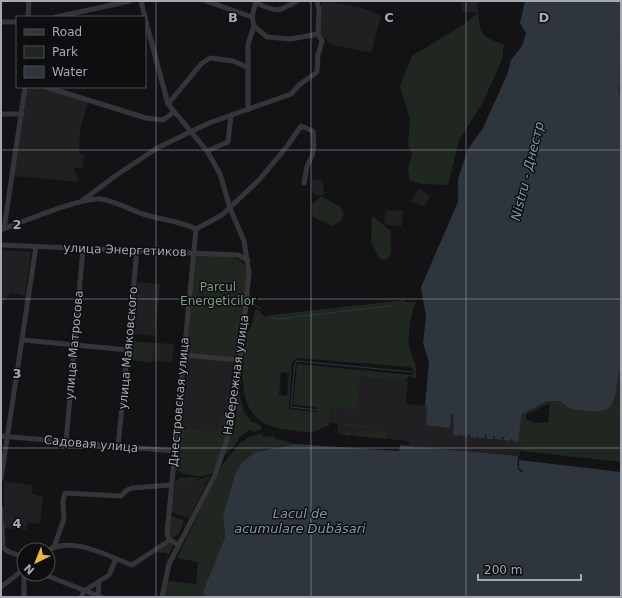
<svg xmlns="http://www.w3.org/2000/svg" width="622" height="598" font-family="'DejaVu Sans',sans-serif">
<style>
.built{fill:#201f22}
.green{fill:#202721;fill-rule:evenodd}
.water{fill:#2e353d}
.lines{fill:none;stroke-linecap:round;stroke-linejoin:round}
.stream{stroke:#2e353d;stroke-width:1}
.minor{stroke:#353539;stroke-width:5}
.grid{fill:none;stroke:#a6a9b4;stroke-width:1;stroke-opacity:0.55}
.labels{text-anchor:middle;stroke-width:3;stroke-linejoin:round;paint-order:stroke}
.street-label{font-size:12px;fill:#a6a9b4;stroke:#0e0e10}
.park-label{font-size:12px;fill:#7e9e83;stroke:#0e0e10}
.water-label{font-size:13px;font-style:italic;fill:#7f94ad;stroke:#0e0e10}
.grid-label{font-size:13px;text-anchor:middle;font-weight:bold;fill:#a6a9b4;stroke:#0e0e10;stroke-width:3;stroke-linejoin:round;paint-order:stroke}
</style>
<rect width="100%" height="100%" fill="#131315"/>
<g class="built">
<path d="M323 1 360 7 381 16 371 53 331 44 320 34 321 5Z"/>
<path d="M461 1H478V13L462 12Z"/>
<path d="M27 87 50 89 88 102 80 130 79 154 84 155 83 168H74L79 182 14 176Z"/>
<path d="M312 180 323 181 324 195H315L312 192Z"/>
<path d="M419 189 430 196 424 206 410 202Z"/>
<path d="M386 210 404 211 401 227 384 224Z"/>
<path d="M1 250 31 252 25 296 11 293 6 298 1 312Z"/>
<path d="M137 282 160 284 155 336 132 334Z"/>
<path d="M154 343 174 344 172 362 153 361Z"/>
<path d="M187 359 232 363 235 369 226 417H219L217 432 179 428Z"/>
<path d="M359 377 408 381 406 404 427 406 455 414 453 435 460 433 470 434 476 437V434L484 438 485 435 493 439V436H495L501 440V437L512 438V441L518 442V444L521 445 520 456 409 446V441L337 434 338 424 329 422 330 407 357 409Z"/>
<path d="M210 476 189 518 171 512 175 482H189Z"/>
<path d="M4 481 32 485V494L43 497 40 524 28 522 26 530 4 528Z"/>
</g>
<g class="green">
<path d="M621 1V462L521 451V445L518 444 522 414 549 401ZM550 403 548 422 534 423 526 419 527 414Z"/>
<path d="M478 13C480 37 483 36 504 45L502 60 482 104 459 140 448 185 421 184 410 181 408 169 412 154 408 144 410 120 400 86 412 56 463 25Z"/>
<path d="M321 196 339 206 344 214 340 221 332 226 313 217 311 206Z"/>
<path d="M372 216 391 231V253L387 260 380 259 371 242Z"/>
<path d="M196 255C214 256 239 251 247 270L240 354 235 357 189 353 186 351 194 257Z"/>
<path d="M405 300V302H416C412 310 407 336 409 346 413 362 417 360 416 379L409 376 405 381 360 377 357 410 330 407 329 426C322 426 318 431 312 432 305 433 297 431 290 430 232 425 242 375 246 332L251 328 256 308 265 317 271 315ZM297 358 410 367 413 370V373L412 375 297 364 293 405 317 407V412L289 409 292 362ZM281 372 289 373 287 396 279 395Z"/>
<path d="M131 341 154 343 152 363 130 360Z"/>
<path d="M188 357 234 361 238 367C235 388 227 459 213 472 203 480 184 475 175 469L179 428 217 432 219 416 226 417 235 369 232 363 187 359Z"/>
<path d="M238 391 244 412 253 423H256L262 427 261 430 254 432 250 430 239 437 238 441 224 457 231 434 234 432C237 418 236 406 238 391Z"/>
<path d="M343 423 385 427 386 428 342 427Z"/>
<path d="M346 431H350V435L356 436 357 432H386V439L396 440 346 435Z"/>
<path d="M263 433 262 437 274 436V438L295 444 263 449 235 474 223 516 225 537 202 594 205 595V597H165L167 581 196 584 198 562 177 558 222 465 240 443 249 437Z"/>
<path d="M201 477 189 482H175L180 478Z"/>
<path d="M170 515 184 521 179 534 173 538H170L168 528Z"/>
<path d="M166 544H172L173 547 166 559 168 553 155 552Z"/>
</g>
<g class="water">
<path d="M525 1H621V35L619 34C622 49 621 65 619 80L621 81 618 90 621 99V365C613 389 622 415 589 411 577 410 568 409 560 401H548L522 414 518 442 512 441V438L509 441 504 440V437H502L501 440 495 439V436H493V439H487V435H485L484 438H478V435L476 438 470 437V434H468L467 437 461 436 460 433 459 436 453 435 454 414H451L450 428 426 425 427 407 425 406 429 362 423 343 426 317 421 287 458 202V179L468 149 483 128 507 75 511 60 522 46 526 33 520 23Z"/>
<path d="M295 444 399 451 400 445 518 456C518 462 516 470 522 472H524L519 468V460L621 472V597H205V595L202 594 225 537 223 516 235 474 241 464 255 452Z"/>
</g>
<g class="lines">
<g class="stream">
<path d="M250 296 251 302 261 309"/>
<path d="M272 317 277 319 391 306"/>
<path d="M612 407 621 416"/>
<path d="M316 410 291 407 295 363 297 361 412 372"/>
</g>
<g class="minor">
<path d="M141 1 145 17"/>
<path d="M206 1 252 17"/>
<path d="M317 1 319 9 318 34"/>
<path d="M256 3C278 12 276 13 297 1"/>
<path d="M28 17 29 1"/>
<path d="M56 17 130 1"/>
<path d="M145 18 168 104 207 151 220 174 230 208 244 241 249 273 238 383 227 440 215 475 169 564 162 597"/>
<path d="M1 22H17"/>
<path d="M254 26 267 37 291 39 318 34"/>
<path d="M46 87 146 118 163 120 174 112"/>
<path d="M168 104 201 64 210 58 233 61 247 67"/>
<path d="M248 110V44L254 26 252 17 256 1"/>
<path d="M1 114H22"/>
<path d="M207 151 228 142 231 115"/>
<path d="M82 201 115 176 157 148 209 123 291 94 299 85 317 72 318 55 322 41 318 34"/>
<path d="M4 229 25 87"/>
<path d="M1 230C21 222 81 197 100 199 116 201 130 210 146 215 162 220 181 221 196 229L222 215 260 179 288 145 301 126 313 131 314 146 312 156 307 166 304 183"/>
<path d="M1 245 238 255 248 260"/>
<path d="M23 340 128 350"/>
<path d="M184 355 241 360"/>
<path d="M1 436 174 451"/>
<path d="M66 442 83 248"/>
<path d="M118 447 137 250"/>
<path d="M1 479 36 246"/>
<path d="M1 508V524"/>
<path d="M2 523 3 547"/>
<path d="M179 545 170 540 167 534 196 229"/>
<path d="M1 546 9 552 24 557"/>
<path d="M54 547 64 519 63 501 65 493 121 496 127 490 132 488 171 485"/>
<path d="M48 550C74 536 107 556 132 565L170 540"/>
<path d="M43 574 101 597"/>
<path d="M1 587 24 569"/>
<path d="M98 596 99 582"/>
<path d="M24 597V574"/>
<path d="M81 597 84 591 109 575 116 559"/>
</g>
</g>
<path class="grid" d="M156 1V597M311 1V597M466 1V597M1 150H621M1 299H621M1 448H621"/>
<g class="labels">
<g class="street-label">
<text transform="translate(125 250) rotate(2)" y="4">улица Энергетиков</text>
<text transform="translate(74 345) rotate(-85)" y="4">улица Матросова</text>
<text transform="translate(128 348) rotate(-85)" y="4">улица Маяковского</text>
<text transform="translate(236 375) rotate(-82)" y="4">Набережная улица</text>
<text transform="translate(179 402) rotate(-85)" y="4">Днестровская улица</text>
<text transform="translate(91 444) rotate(5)" y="4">Садовая улица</text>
</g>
<g class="park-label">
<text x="218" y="291">Parcul<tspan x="218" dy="14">Energeticilor</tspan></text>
</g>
<g class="water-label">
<text transform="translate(527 171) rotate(-76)" y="5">Nistru - Днестр</text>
<text x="300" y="518">Lacul de<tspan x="300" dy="15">acumulare Dubăsari</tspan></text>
</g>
</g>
<g class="grid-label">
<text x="233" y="22">B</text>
<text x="389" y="22">C</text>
<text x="544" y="22">D</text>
<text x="17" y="229">2</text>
<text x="17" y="378">3</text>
<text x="17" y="528">4</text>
</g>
<rect width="622" height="598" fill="none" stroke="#a6a9b4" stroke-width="4"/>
<rect x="16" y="16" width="130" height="72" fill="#0e0e10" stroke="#4b4c52"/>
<rect x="24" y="29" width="20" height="6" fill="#353539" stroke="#4b4c52"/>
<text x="52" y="36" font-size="12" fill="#a6a9b4">Road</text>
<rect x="24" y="46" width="20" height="12" fill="#202721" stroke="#4b4c52"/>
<text x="52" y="56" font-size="12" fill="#a6a9b4">Park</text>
<rect x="24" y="66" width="20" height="12" fill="#2e353d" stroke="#4b4c52"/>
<text x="52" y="76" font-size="12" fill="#a6a9b4">Water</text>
<g transform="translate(36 562) rotate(223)"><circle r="19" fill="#0e0e10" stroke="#4b4c52"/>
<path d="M0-3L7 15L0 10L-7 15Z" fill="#e4ba3c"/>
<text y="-6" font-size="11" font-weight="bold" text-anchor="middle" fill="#a6a9b4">N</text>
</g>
<path d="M478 574v6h103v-6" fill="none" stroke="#a6a9b4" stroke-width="2"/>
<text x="484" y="574" font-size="12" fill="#a6a9b4" stroke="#0e0e10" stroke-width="3" paint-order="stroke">200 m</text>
</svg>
